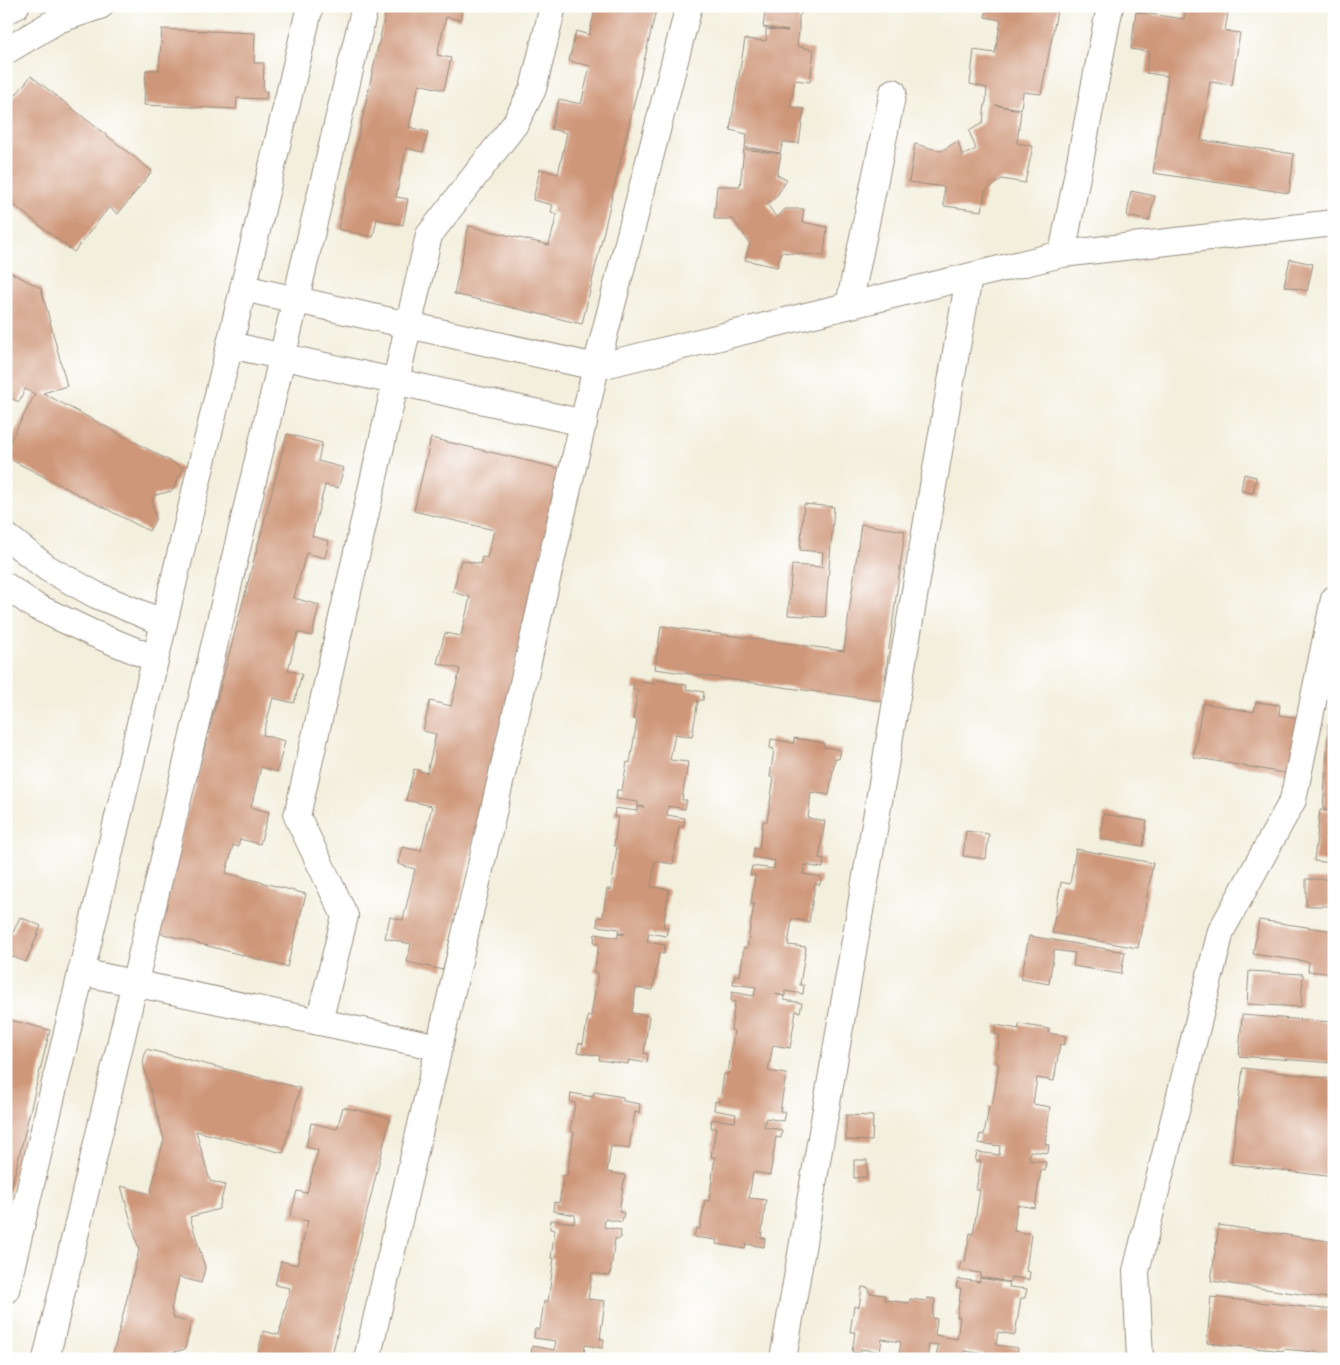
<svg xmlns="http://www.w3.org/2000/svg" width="1340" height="1365" font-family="Sriracha,sans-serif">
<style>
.building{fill:#cf9779}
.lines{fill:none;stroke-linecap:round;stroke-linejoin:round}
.street-casing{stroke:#978c7e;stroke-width:28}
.street{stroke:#fff;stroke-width:26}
</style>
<rect width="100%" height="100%" fill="#fff"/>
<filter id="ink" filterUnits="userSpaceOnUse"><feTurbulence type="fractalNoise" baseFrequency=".02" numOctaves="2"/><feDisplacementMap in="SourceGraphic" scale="10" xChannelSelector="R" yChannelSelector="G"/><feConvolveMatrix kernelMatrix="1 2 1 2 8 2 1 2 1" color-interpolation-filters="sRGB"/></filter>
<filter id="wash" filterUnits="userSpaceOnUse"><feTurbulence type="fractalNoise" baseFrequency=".0096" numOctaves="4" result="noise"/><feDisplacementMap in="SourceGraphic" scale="20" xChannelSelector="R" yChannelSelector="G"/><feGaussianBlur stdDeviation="1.12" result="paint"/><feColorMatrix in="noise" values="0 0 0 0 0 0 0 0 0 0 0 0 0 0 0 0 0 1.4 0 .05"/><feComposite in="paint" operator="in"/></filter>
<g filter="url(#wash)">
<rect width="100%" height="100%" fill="#f3efdd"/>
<g id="blocks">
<g class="building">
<path d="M387 6H463L460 20 446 17 437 55 451 58 444 90 419 84 409 127 428 132 423 152 406 148 396 197 408 199 403 225 377 219 373 237 338 229Z"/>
<path d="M596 6H657L582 324 454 294 469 226 549 245 557 214 551 212 553 205 533 200 540 169 558 174 567 133 551 129 559 99 581 104 590 66 569 61 576 31 589 35Z"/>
<path d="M766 6H809L799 16V32L797 46 814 50 810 82 795 80 790 107 804 109 799 143 783 142 780 153 745 147 747 134 730 130 745 39 766 41V29L788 31 763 27Z"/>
<path d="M987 6H1058L1041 94 1023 92 1021 109 995 105 1021 111 1017 143 1033 146 1025 183 1002 179 985 191 982 211 944 206V187L909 182 915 144 941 151 958 141 962 156 976 149 969 131 983 123 985 103H986L987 88 970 84 974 50 995 53 1001 20 985 17Z"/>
<path d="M1186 6H1229L1225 31 1240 33 1232 85 1210 82 1201 140 1294 154 1289 193 1153 173 1168 76 1146 73 1149 52 1131 49 1136 12 1184 19Z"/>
<path d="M162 29 255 33 254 63H264L263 91H267L266 99 237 98 236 109 144 105 146 70H159Z"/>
<path d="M31 76 152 171 118 214 109 207 74 252 6 199V107Z"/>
<path d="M744 149 781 154 777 175 787 180 776 197 767 204 777 218 785 209H804L802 222 827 227 824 256 781 252 777 267 745 260 750 244 733 219H714L717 186H740Z"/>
<path d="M1131 191 1155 196 1149 221 1127 216Z"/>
<path d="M1290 259 1313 264 1307 291 1284 286Z"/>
<path d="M6 270 41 288 67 386 43 393 183 468 172 491 155 495 152 502 156 518 149 531 6 457V449L35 394 25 389 19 402 6 396Z"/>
<path d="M287 434 322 443 318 461 344 468 338 488 325 485 312 536 329 541 325 558 306 553 294 598 319 605 312 636 298 632 288 670 302 674 294 703 273 698 263 735 285 741 277 772 261 767 251 807 269 812 260 844 240 839 238 847 233 845 226 873 306 894 287 967 156 932Z"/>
<path d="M431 438 562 469 443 970 407 962 411 944 385 938 390 917 403 920 415 869 398 864 402 847 421 851 432 806 406 800 414 769 427 773 436 734 423 731 430 701 451 706 460 669 437 663 445 633 461 636 470 597 453 592 461 560 480 564 482 557 487 558 494 530 414 511Z"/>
<path d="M1244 474 1256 477 1253 493 1241 491Z"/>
<path d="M804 504 834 507 825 617 788 615 792 565 822 567 823 552 800 550Z"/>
<path d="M861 524 905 531 882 701 655 669 661 626 844 651Z"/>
<path d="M657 680 687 685 686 689 704 692 703 700H698L692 737 675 734 670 760 688 762 682 800H687L685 809 668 806 667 815 685 818 683 827 679 826 673 864 655 861 651 887 669 889 663 927H668L666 936 649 933 647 942 665 945 664 954 659 953 653 990 636 988 632 1013 649 1016 644 1053 648 1054 647 1063 629 1060 628 1064 599 1060 600 1056 577 1052 579 1043 583 1044 588 1016H591L598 973 594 972 599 944 594 943 595 934 618 938V934H625L618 933 619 929 597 926 598 917H603L607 889 611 890 617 846H614L618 817H614L615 808 637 811 638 807H644L638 806V802L616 799 617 790H622L627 762 630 763 637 720 633 719 638 690H633L634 681 656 684Z"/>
<path d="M1256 702 1280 705 1279 715 1311 720 1301 776 1193 757 1203 703 1254 712Z"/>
<path d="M1329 724H1334V810L1323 809Z"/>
<path d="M794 738 824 743 823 747 841 750 839 759 835 758 829 795 811 792 808 818 825 821 819 858 824 859 823 868 805 865 803 874 821 877 820 885 815 884 809 922 792 919 788 945 806 947 800 985H804L803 994 785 991V996L775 994 784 996V1000L802 1003 800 1012 796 1011 790 1048 773 1045 768 1071 786 1074 780 1111 785 1112 783 1121 766 1118 764 1127 782 1130 781 1138 776 1137 770 1175 753 1172 749 1198 766 1200 761 1238H765L764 1247 746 1244 745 1249 716 1244 717 1240 694 1237 696 1228 700 1229 705 1200 709 1201 715 1157H711L716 1128H711L712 1119 735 1122 736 1114 714 1110 715 1101 720 1102 724 1074H728L734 1031 731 1030 735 1002 731 1001 732 992 754 996 756 987 733 984 735 975 740 976 744 947 747 948 754 904H751L755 875H750L752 866 774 869 775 861 753 857 754 848 759 849 763 821H767L774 778 770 777 774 749 770 748 771 739 794 743Z"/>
<path d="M1320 810 1334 811V863L1314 861Z"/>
<path d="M1104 814 1147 821 1143 846 1100 839Z"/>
<path d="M966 831 989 834 986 859 963 856Z"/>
<path d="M1076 849 1153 863 1138 948 1052 933 1061 882 1070 884Z"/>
<rect x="1306" y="879" width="28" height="27"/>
<path d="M20 917 41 926 26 962 6 954V930L13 933Z"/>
<path d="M1259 920 1334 931V974L1308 971 1309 962 1253 954Z"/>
<path d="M1029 936 1125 952 1121 974 1073 966 1075 953 1054 950 1049 984 1021 979Z"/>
<path d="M1249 971 1303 974 1301 1007 1247 1004Z"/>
<path d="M1332 1006H1334V1063L1239 1056 1242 1015 1331 1022Z"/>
<path d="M6 1019 50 1030 7 1205H6Z"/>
<path d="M1019 1024 1049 1029 1048 1033 1066 1036 1064 1045 1060 1044 1054 1081 1037 1078 1033 1104 1050 1107 1045 1144 1049 1145 1048 1153 1030 1151 1029 1160 1046 1162 1045 1171 1041 1170 1035 1208 1017 1205 1014 1231 1031 1234 1026 1271 1030 1272 1029 1280 1011 1277 1010 1282 980 1277 981 1273 959 1270 961 1261 965 1262 970 1233 973 1234 980 1190H976L981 1161H975L977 1152 999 1155 1000 1146 978 1143 980 1134 984 1135 989 1106 992 1107 999 1064 996 1063 1000 1035 995 1034 996 1025 1019 1029Z"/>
<path d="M146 1049 300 1088 283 1153 196 1131 210 1181 225 1185 219 1209 190 1217 205 1268 201 1283 179 1277 171 1310 174 1318 191 1323 185 1349 158 1357V1359H112L139 1250 121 1186 150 1194 164 1139 143 1063Z"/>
<path d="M1243 1068 1334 1079V1177L1231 1164Z"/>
<path d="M594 1092 623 1097V1101L640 1104 639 1113 635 1112 629 1149 611 1146 607 1172 625 1175 619 1212 624 1213 622 1222 605 1219 604 1227 621 1230 620 1239H615L610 1276 592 1273 588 1299 605 1301 600 1339H604L603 1348 585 1345 584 1354 601 1357V1359H535V1356L531 1355 532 1346 554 1350 556 1341 534 1338 535 1329H540L544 1301 548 1302 554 1258H551L555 1230 550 1229 551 1220 574 1223 575 1215 553 1211 554 1202 559 1203 564 1175H567L574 1132 570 1131 575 1103 570 1102 571 1093 593 1097Z"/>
<path d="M343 1107 390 1118 331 1359H265L257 1357 263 1331 279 1335 290 1288 275 1285 281 1261 297 1265 308 1221 290 1217 297 1191 307 1193 318 1150 306 1147 311 1123 337 1129Z"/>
<path d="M846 1115 873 1116 872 1141 846 1140Z"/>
<path d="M854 1160H867V1177L854 1178Z"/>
<path d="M1219 1225 1334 1242V1299L1211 1281Z"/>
<path d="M980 1278 1010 1283 1009 1287 1027 1289 1025 1298H1021L1015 1335 998 1332 996 1345 1018 1348 1017 1357 1012 1356V1359H984V1354L965 1351 964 1359H936L938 1345 929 1344 927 1359H919V1358L899 1355 901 1342 882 1339 880 1352 861 1349 860 1353 852 1352 855 1332H850L854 1306 859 1307 862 1287 869 1288V1293L885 1295V1300L909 1303 910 1299 926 1301 927 1298 935 1299 932 1318 937 1319 935 1335 957 1339 960 1317H957L961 1288H956L958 1279 980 1282Z"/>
<path d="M1211 1297 1334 1310V1354L1284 1349 1283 1351 1207 1343Z"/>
<path d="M1201 1355 1220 1358V1359H1200Z"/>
</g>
</g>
</g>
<g filter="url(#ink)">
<use href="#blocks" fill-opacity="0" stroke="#978c7e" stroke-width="1"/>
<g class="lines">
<defs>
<g id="street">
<path d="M6 11 16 6"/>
<path d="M6 51 58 20 100 6"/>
<path d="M1062 254 1110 6"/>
<path d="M243 288 596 367 689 6"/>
<path d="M849 305 893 92"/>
<path d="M230 345 584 423"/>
<path d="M6 536 47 568 96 595 164 623"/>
<path d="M6 586 35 606 92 633 155 659"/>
<path d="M81 972 439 1047"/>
<path d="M319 1022 345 916 297 816 429 235 515 124 533 89 553 6"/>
<path d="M6 1290 310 6"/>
<path d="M46 1359 365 6"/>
<path d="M367 1359 596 367 1062 254 1334 223"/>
<path d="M783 1359 969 277"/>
<path d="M1140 1359 1136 1271 1221 931 1293 800 1334 599"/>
</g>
</defs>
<use href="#street" class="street-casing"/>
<use href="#street" class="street"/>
</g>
</g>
<rect width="1340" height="1365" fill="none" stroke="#fff" stroke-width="25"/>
</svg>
